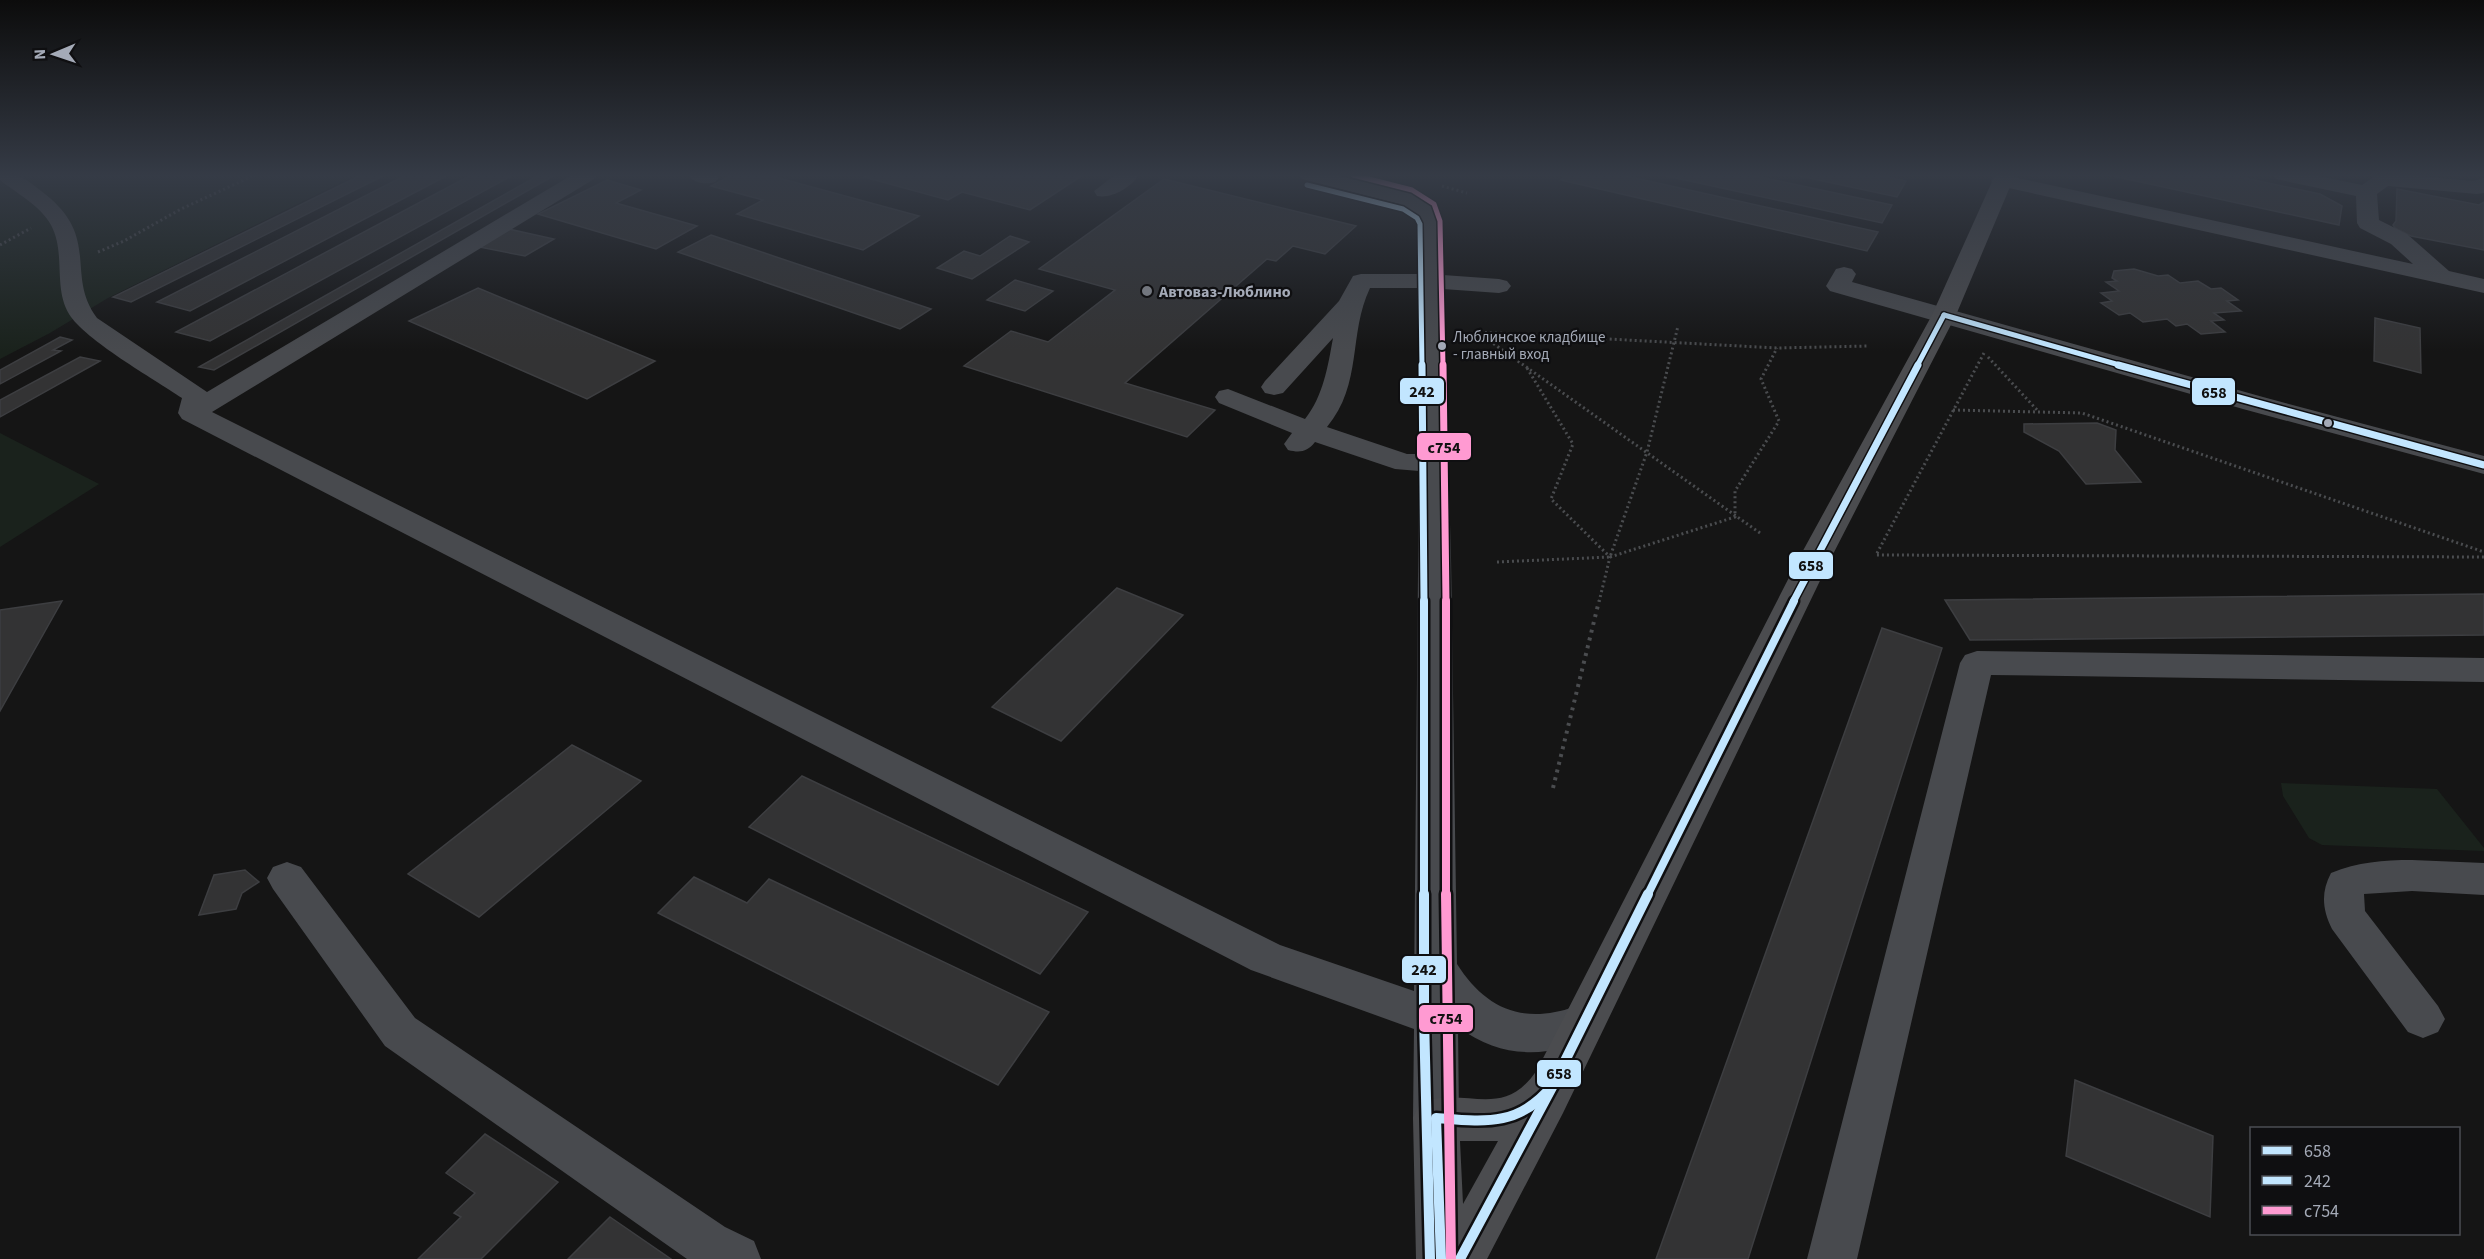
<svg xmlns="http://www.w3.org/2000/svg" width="2484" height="1259" font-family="'Source Sans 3',sans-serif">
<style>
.green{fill:#1a221c}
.building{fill:#333334;stroke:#3d3e41;stroke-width:1.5}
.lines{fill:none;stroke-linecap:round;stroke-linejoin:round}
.path-far1{stroke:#4a4c4f;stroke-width:3;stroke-dasharray:2 3;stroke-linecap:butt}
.path{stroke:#4a4c4f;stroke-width:4;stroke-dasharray:3 5;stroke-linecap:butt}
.minor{fill:#484a4e;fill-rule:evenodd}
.major{fill:#4b4c4f;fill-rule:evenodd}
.bus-1-far3-casing{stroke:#0f0f11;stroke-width:8}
.bus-1-far2-casing{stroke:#0f0f11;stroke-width:10}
.bus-1-far1-casing{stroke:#0f0f11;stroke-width:13}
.bus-1-casing{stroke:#0f0f11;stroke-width:15}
.bus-2-far3-casing{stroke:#0f0f11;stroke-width:8}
.bus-2-far2-casing{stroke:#0f0f11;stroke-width:10}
.bus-2-far1-casing{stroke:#0f0f11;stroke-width:13}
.bus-2-casing{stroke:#0f0f11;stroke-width:15}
.bus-3-far3-casing{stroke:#0f0f11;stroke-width:8}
.bus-3-far2-casing{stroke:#0f0f11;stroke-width:10}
.bus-3-far1-casing{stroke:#0f0f11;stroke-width:13}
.bus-3-casing{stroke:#0f0f11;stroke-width:15}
.bus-1-far3{stroke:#c2e6ff;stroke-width:5}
.bus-1-far2{stroke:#c2e6ff;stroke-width:7}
.bus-1-far1{stroke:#c2e6ff;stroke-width:8}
.bus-1{stroke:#c2e6ff;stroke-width:10}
.bus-2-far3{stroke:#c2e6ff;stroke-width:5}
.bus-2-far2{stroke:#c2e6ff;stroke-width:7}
.bus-2-far1{stroke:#c2e6ff;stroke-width:8}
.bus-2{stroke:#c2e6ff;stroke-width:10}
.bus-3-far3{stroke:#ff9ad2;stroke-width:5}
.bus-3-far2{stroke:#ff9ad2;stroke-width:7}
.bus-3-far1{stroke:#ff9ad2;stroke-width:8}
.bus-3{stroke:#ff9ad2;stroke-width:10}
.poi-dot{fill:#72767e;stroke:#0f0f11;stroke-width:2}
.bus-dot{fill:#a4aab7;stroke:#0f0f11;stroke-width:2}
.labels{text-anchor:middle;stroke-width:4.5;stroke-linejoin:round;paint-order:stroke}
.far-bus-label{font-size:15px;fill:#a4aab7;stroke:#0f0f11;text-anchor:start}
.far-poi-label{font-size:16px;font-weight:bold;fill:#a4aab7;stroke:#0f0f11;text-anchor:start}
.line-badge{stroke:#0f0f11;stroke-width:2}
.pale-badge-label{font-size:16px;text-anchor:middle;font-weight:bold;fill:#111}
</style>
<rect width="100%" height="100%" fill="#151515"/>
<g class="green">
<path d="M0 175H356L108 298 50 333 0 359Z"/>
<path d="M0 433 99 484 0 547Z"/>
<path d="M2281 783 2437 789 2484 848V851L2322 845 2309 838 2283 796Z"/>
</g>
<g class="building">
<path d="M361 175H385L131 302 113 297Z"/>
<path d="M406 175H448L190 311 157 302Z"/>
<path d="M471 175H513L210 341 176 332Z"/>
<path d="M539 175H555L214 370 199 367Z"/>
<path d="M732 175H768L919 216 863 250 737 214 763 200 711 186Z"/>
<path d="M868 175H1083L1030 210 962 192 948 200 864 177Z"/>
<path d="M1566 175H1622L1878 232 1867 251 1561 180Z"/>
<path d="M1662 175H1751L1892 205 1882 223Z"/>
<path d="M1795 175H1877L1906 181 1897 197Z"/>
<path d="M2108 175H2231L2320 194 2342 206 2339 225Z"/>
<path d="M1164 179 1356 226 1325 254 1293 246 1276 261 1267 259 1125 383 1215 410 1187 437 964 366 1011 331 1048 342 1115 290 1039 269Z"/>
<path d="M607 180 641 190 616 203 697 226 656 249 538 214Z"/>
<path d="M2397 189 2479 205 2484 202V250L2411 236 2395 228 2393 225 2396 221Z"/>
<path d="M504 228 554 239 525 256 474 246Z"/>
<path d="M711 235 931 309 900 329 678 252Z"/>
<path d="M1010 236 1029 242 972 279 937 268 964 251 980 256Z"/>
<path d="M2134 269 2158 276 2168 275 2180 283 2198 281 2211 289 2221 288 2238 300 2227 301 2241 311 2214 313 2224 320 2211 321 2225 332 2201 334 2187 324 2176 326 2167 319 2143 322 2130 313 2119 315 2101 303 2112 301 2101 293 2119 291 2106 282 2117 281 2112 278 2114 271Z"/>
<path d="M1015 280 1053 291 1025 311 987 300Z"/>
<path d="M478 288 655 361 587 399 409 321Z"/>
<path d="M2375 318 2420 328 2421 373 2374 361Z"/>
<path d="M60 337 72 340 53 350 61 351 0 384V370Z"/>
<path d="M80 357 100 361 0 417V400Z"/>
<path d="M2097 423 2116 430 2115 450 2141 482 2086 484 2059 451 2024 432V424Z"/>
<path d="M1117 588 1183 615 1061 741 992 707Z"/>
<path d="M2484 594V635L1970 640 1945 600Z"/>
<path d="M62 601 0 711V610Z"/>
<path d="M1882 628 1942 648 1748 1259H1656Z"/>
<path d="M572 745 641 781 479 917 408 874Z"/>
<path d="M802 776 1088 912 1040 974 749 827Z"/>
<path d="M245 870 259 882 242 893 236 909 199 915 214 875Z"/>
<path d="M694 877 747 903 769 879 1049 1012 998 1085 658 913Z"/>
<path d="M2075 1080 2213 1136 2210 1217 2066 1156Z"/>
<path d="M485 1134 558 1182 481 1259H418L461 1217 454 1213 475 1193 446 1173Z"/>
<path d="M610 1217 671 1259H568Z"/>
</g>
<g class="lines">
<g class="path-far1">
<path d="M1442 186 1467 193"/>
<path d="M0 245 31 228"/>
<path d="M98 252 124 241 181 209 255 175"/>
<path d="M1984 353 1876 555 2484 557"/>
<path d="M1988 357 2038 411"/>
<path d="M1527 368 1573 444 1551 499 1610 557 1599 602"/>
<path d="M1953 410 2082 413 2484 552"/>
<path d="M1760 533 1477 332 1777 348 1868 346"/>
<path d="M1610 557 1735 517V491L1779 421 1761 379 1777 348"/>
<path d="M1497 562 1610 557 1647 452 1678 326"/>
</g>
<path class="path" d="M1553 788 1599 601"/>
<g class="minor">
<path d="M0 175C24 175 26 179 45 194 101 238 65 275 97 318L207 392 572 175H597L594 179 212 412 1280 945 1414 991 1419 471 1395 469 1315 442C1307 452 1300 453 1288 450L1284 444 1292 433 1219 403 1215 397 1219 391 1228 389 1305 419C1323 397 1328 366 1333 338L1283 393 1274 395 1265 393 1261 387 1265 381 1339 301 1353 276 1361 274H1419V222L1416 214 1399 204 1302 179 1299 175H1335L1415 194 1434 206 1441 222 1443 275 1499 279 1507 281 1511 286 1507 291 1499 293 1443 289 1451 557 1457 964C1480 1000 1511 1021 1555 1012 1576 1009 1577 1000 1599 1008L1606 1022 1599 1036C1550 1057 1504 1061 1458 1027L1459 1118 1452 1133 1436 1139 1420 1133 1413 1118 1414 1029 1251 970 182 419 178 413 182 398C154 379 85 340 69 314 53 287 66 253 51 225 41 206 16 193 0 180ZM1370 288H1419V454H1407L1327 427C1363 384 1348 334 1370 288Z"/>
<path d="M688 175H716L719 178 715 182C706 185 693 183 688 175Z"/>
<path d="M1115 175H1139C1131 187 1112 199 1097 196L1094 191Z"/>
<path d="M2004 175 2413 264 2391 244 2360 228 2357 223 2356 196 2276 179 2273 175H2314L2362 185 2376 175H2408L2473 181 2484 178V193L2477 194 2388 186 2377 194 2379 220 2407 234 2449 271 2484 279V293L1995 185 1991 181 1995 177Z"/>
<path d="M1844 267 1852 269 1856 274 1852 282 2263 397 2484 456V474L2243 409 1830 291 1826 286 1836 269Z"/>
<path d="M1977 651 2484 658V682L1991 675 1857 1259H1807L1960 663 1965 655Z"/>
<path d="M2412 860 2484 863V895L2412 891 2364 894 2365 911 2438 1006 2445 1019 2438 1032 2423 1038 2408 1032 2332 929C2322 909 2321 892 2331 873 2358 862 2383 860 2412 860Z"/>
<path d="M287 862 301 867 415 1018 725 1227 754 1241 761 1259H687L385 1046 273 889 267 878 273 867Z"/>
</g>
<path class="major" d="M1995 175H2015L1956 315 1831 558 1563 1113 1487 1259H1416L1413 1118 1420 1103C1466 1085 1502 1122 1537 1070L1799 558 1932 315ZM1460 1141H1498L1463 1204Z"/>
<defs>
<g id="bus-1-far3">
<path d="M1944 315 2123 366"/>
<path d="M1917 366 1944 315"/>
</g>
<g id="bus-1-far2">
<path d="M2118 365 2484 465"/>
<path d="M1793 602 1918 365"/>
</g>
<path id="bus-1-far1" d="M1647 896 1794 601"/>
<g id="bus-1">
<path d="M1441 1259 1436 1118C1485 1122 1519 1127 1553 1085L1648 894"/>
<path d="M1460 1259 1556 1080"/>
</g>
<path id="bus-2-far3" d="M1307 185 1403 209 1417 218 1420 224 1422 366"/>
<path id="bus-2-far2" d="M1422 365 1424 602"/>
<path id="bus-2-far1" d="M1424 601V896"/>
<path id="bus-2" d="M1424 894V1017L1430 1259"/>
<path id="bus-3-far3" d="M1353 175 1412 190 1434 204 1440 221 1443 366"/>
<path id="bus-3-far2" d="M1443 365 1446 602"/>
<path id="bus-3-far1" d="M1446 601V896"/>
<path id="bus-3" d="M1446 894 1451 1259"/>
</defs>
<use href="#bus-1-far3" class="bus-1-far3-casing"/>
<use href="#bus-1-far2" class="bus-1-far2-casing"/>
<use href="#bus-1-far1" class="bus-1-far1-casing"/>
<use href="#bus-1" class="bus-1-casing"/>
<use href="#bus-2-far3" class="bus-2-far3-casing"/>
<use href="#bus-2-far2" class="bus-2-far2-casing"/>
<use href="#bus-2-far1" class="bus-2-far1-casing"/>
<use href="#bus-2" class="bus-2-casing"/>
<use href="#bus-3-far3" class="bus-3-far3-casing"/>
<use href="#bus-3-far2" class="bus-3-far2-casing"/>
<use href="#bus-3-far1" class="bus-3-far1-casing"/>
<use href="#bus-3" class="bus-3-casing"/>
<use href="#bus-1-far3" class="bus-1-far3"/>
<use href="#bus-1-far2" class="bus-1-far2"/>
<use href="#bus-1-far1" class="bus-1-far1"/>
<use href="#bus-1" class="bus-1"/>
<use href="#bus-2-far3" class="bus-2-far3"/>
<use href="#bus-2-far2" class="bus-2-far2"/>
<use href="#bus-2-far1" class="bus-2-far1"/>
<use href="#bus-2" class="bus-2"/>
<use href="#bus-3-far3" class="bus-3-far3"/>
<use href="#bus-3-far2" class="bus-3-far2"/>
<use href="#bus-3-far1" class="bus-3-far1"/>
<use href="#bus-3" class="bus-3"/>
</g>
<linearGradient id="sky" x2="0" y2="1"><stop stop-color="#0c0c0c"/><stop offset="0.5" stop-color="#353b46"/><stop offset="1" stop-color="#353b46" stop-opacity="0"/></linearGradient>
<rect width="2484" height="351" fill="url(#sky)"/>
<circle class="poi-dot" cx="1147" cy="291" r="6"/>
<g class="bus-dot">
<circle cx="1442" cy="346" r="5"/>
<circle cx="2328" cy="423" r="5"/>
</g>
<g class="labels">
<g class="far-bus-label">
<text x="1453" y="342">Люблинское кладбище<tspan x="1453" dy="17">- главный вход</tspan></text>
</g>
<g class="far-poi-label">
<text x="1159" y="297">Автоваз-Люблино</text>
</g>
</g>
<g class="line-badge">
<rect x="1399" y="377" width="46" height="28" rx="6" fill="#c2e6ff"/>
<rect x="2191" y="377" width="45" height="29" rx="6" fill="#c2e6ff"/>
<rect x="1416" y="432" width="56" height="29" rx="6" fill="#ff9ad2"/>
<rect x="1788" y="551" width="46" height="29" rx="6" fill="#c2e6ff"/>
<rect x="1401" y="955" width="46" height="29" rx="6" fill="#c2e6ff"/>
<rect x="1418" y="1004" width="56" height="29" rx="6" fill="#ff9ad2"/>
<rect x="1536" y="1059" width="46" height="29" rx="6" fill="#c2e6ff"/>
</g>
<g class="pale-badge-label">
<text x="1422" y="397">242</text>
<text x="2214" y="398">658</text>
<text x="1444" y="453">с754</text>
<text x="1811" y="571">658</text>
<text x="1424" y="975">242</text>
<text x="1446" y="1024">с754</text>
<text x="1559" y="1079">658</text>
</g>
<rect x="2250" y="1127" width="210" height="108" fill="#0f0f11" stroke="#4b4d53" stroke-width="1.5"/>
<rect x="2262" y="1146" width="30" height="9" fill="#c2e6ff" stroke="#4b4d53" stroke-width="1.5"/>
<text x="2304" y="1157" font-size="18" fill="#a4aab7">658</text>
<rect x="2262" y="1176" width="30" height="9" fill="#c2e6ff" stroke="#4b4d53" stroke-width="1.5"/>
<text x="2304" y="1187" font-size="18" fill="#a4aab7">242</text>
<rect x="2262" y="1206" width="30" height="9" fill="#ff9ad2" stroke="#4b4d53" stroke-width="1.5"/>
<text x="2304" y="1217" font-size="18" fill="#a4aab7">с754</text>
<g transform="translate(54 54) rotate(268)" stroke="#0f0f11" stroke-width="4.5" paint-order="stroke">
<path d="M0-4.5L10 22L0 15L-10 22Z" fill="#a4aab7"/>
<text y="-9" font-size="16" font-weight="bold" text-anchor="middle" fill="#a4aab7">N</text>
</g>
</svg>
